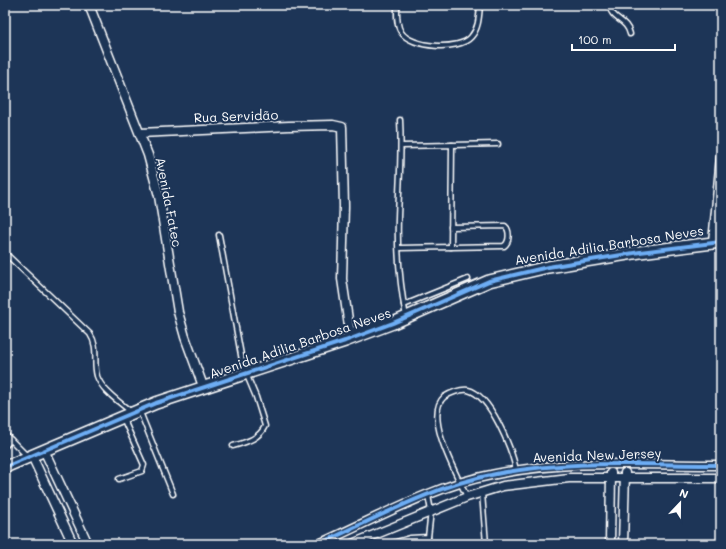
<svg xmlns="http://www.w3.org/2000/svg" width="726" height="549" font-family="Mali,sans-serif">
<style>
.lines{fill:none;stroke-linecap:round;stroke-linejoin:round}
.lane-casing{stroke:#fff;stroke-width:7}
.street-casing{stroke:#fff;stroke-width:11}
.secondary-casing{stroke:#fff;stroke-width:14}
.lane{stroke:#1d3557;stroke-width:4}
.street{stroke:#1d3557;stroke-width:8}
.secondary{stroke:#1d3557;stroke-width:11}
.cycleway-casing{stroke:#1d3557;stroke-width:6}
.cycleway{stroke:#6dadf4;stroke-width:4}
.labels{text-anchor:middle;stroke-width:4;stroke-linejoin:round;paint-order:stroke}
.street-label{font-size:13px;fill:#fff;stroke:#1d3557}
</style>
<rect width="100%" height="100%" fill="#1d3557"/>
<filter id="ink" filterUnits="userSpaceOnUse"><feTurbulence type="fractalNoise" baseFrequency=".025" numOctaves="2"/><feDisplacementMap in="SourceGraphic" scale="8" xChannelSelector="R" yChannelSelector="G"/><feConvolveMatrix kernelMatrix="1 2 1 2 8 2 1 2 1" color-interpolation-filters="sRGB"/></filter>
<g filter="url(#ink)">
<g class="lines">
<defs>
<g id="lane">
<path d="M397 5C397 13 396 25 401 32 411 48 459 51 471 37 479 28 479 16 480 5"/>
<path d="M609 5C611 20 627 19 630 34"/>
<path d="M400 120C402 153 399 185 398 218 397 251 400 285 406 317"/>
<path d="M452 145 498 144"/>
<path d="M402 146 452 145 451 247"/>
<path d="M219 235 243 366 256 397 265 426C259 439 246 442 233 446"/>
<path d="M399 248 504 246C510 242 510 230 505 226L451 227"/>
<path d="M5 253 90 334C99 347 93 362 97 376 102 391 120 402 131 412"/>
<path d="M404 305 468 279"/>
<path d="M140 412 173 494"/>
<path d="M5 434 28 457"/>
<path d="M5 446 11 440"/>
<path d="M119 479 142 471 144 465 123 418"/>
<path d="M482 493 486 544"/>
<path d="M467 497C457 475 423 416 444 397 451 393 460 389 468 390 491 395 512 450 516 470"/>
<path d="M428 537V544"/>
<path d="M389 544 410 538 428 537 431 511 428 495"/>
</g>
<g id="street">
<path d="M89 5 148 155 159 196 178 312 185 337 203 386"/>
<path d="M140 133 289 126 333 125 342 127 344 206 342 279 350 333"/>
<path d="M713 242 721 156"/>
<path d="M347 337 350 333 383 320 393 323"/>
<path d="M44 450 88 544"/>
<path d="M32 456 73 544"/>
<path d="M319 544C373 520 433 486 491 475 566 459 645 465 721 465"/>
<path d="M352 544 467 497 503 486 569 478H721"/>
<path d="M610 544 611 473"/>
<path d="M623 544 625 473"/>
</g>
<path id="secondary" d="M5 467 156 403 345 341 393 323 489 281 548 267 640 252 721 242"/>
</defs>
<use href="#lane" class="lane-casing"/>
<use href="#street" class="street-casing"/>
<use href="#secondary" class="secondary-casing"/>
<use href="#lane" class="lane"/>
<use href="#street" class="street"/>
<use href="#secondary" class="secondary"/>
<defs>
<g id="cycleway">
<path d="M5 467 156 403 345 341 393 323 489 281 548 267 640 252 721 242"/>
<path d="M319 544C373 520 433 486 491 475 566 459 645 465 721 465"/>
</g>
</defs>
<use href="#cycleway" class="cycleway-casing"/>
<use href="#cycleway" class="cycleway"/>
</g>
</g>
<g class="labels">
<g class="street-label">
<text transform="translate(236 116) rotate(-2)" y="5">Rua Servidão</text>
<text transform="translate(169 202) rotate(79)" y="5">Avenida Fatec</text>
<text transform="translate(609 245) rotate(-9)" y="5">Avenida Adilia Barbosa Neves</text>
<text transform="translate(300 343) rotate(-19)" y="5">Avenida Adilia Barbosa Neves</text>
<text transform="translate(597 455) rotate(-2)" y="5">Avenida New Jersey</text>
</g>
</g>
<rect width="726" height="549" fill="none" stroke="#1d3557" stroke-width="20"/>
<rect x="10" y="10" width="706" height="529" fill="none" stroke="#fff" stroke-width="1.5" filter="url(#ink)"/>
<g transform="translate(680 503) rotate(22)" stroke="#1d3557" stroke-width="3" paint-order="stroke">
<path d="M0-3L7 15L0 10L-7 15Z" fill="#ffffff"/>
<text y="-6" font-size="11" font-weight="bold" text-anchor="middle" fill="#ffffff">N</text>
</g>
<path d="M572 44v6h103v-6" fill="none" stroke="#ffffff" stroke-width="2"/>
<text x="578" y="44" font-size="12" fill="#ffffff" stroke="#1d3557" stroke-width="3" paint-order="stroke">100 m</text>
</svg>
